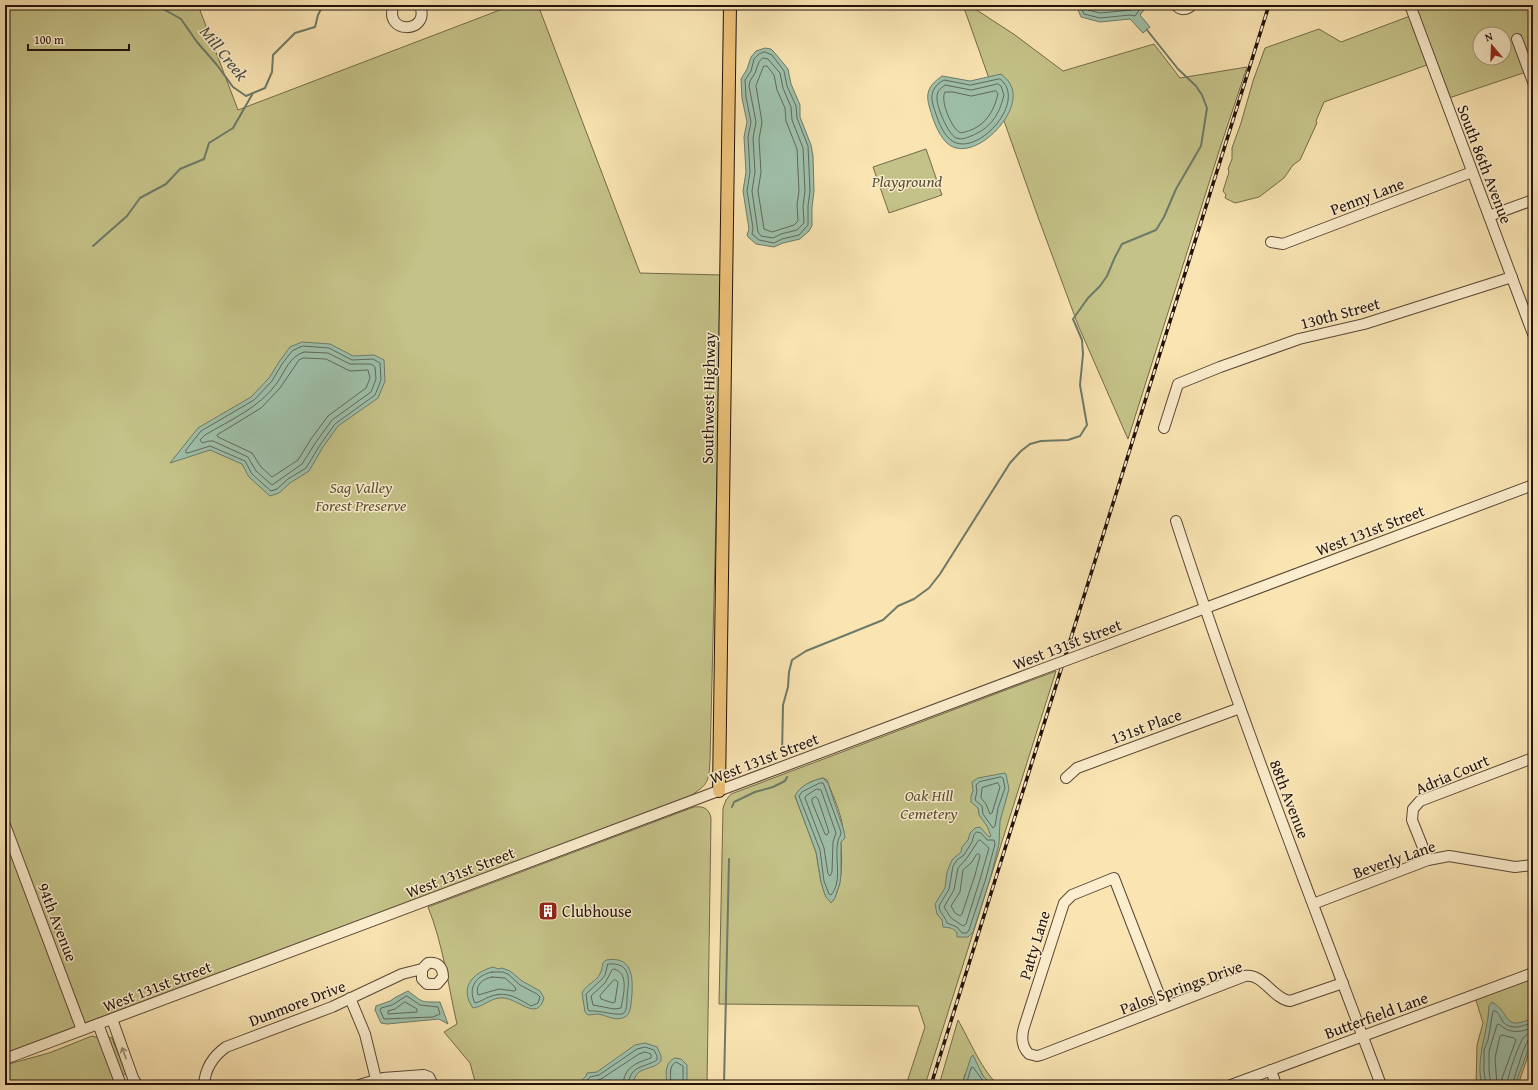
<svg xmlns="http://www.w3.org/2000/svg" width="1538" height="1090" font-family="'Gentium Book Plus',serif">
<style>
.green{fill:#c4c288;stroke:#736a49;fill-rule:evenodd}
.water{fill:#9ebfa9;stroke:#6c7a69}
.lines{fill:none;stroke-linecap:round;stroke-linejoin:round}
.shore{stroke:#60685a;stroke-width:1}
.stream{stroke:#6c7a69;stroke-width:2}
.minor-casing{stroke:#584634;stroke-width:12}
.major-casing{stroke:#22120a;stroke-width:14}
.minor{stroke:#fbedcd;stroke-width:10}
.major{stroke:#ecc279;stroke-width:12}
.rail-casing{stroke:#22120a;stroke-width:3.5}
.rail{stroke:#fbedcd;stroke-width:2;stroke-dasharray:6;stroke-linecap:butt}
.minor-bridge-casing{stroke:#584634;stroke-width:12;stroke-linecap:butt}
.minor-bridge{stroke:#fbedcd;stroke-width:10}
.oneway{stroke:#998a75}
.labels{text-anchor:middle;stroke-width:3;stroke-linejoin:round;paint-order:stroke}
.street-label{font-size:16px;fill:#22120a;stroke:#fbedcd}
.park-label{font-size:16px;font-style:italic;fill:#5b5036;stroke:#fbedcd}
.poi-label{font-size:16px;fill:#22120a;stroke:#fbedcd;text-anchor:start}
.water-label{font-size:17px;font-style:italic;fill:#4d4f42;stroke:#fbedcd}
</style>
<rect width="100%" height="100%" fill="#f9e4b2"/>
<filter id="stains"><feTurbulence type="fractalNoise" baseFrequency=".005" numOctaves="4"/><feColorMatrix values="0 0 0 0 .2 0 0 0 0 .09 0 0 0 0 .02 0 0 0 .5 -.17"/></filter>
<radialGradient id="worn" r=".72"><stop offset=".6" stop-color="#630" stop-opacity="0"/><stop offset="1" stop-color="#630" stop-opacity=".3"/></radialGradient>
<g class="green">
<path d="M5 5H198L238 110 513 5H538L640 273 722 275 710 760C709 781 708 785 690 796L5 1053V789L8 788 5 781Z"/>
<path d="M963 5H969L1015 35 1063 71 1154 44 1180 78 1247 67 1221 145 1128 439 1078 325 1038 217Z"/>
<path d="M1415 5H1533V60L1529 61 1532 70 1449 98ZM1480 34H1504V58H1480Z"/>
<path d="M1410 16 1427 65 1324 102 1316 121 1317 123 1300 160 1293 165 1284 178 1259 197 1235 203 1225 198 1226 195 1223 191 1229 172 1228 169 1232 159V148L1241 123 1253 81 1265 48 1319 29 1341 42Z"/>
<path d="M926 149 942 195 889 213 873 167Z"/>
<path d="M1056 671 925 1085H906L925 1027 918 1006 719 1004 723 808 726 800 731 794ZM823 778 827 780 828 783C833 796 849 830 841 842 842 862 843 883 833 901L826 897 821 882 816 852 795 796 810 782Z"/>
<path d="M694 807C703 806 709 808 711 818L707 1085H476L470 1063 444 1032 457 1024C448 985 443 944 428 907Z"/>
<path d="M1533 975V1041L1518 1085H1476L1477 1045 1483 1023 1475 997Z"/>
<path d="M958 1020C968 1037 984 1075 999 1085H992L983 1076 980 1070 965 1074 962 1085H939Z"/>
<path d="M92 1036 99 1038 116 1085H5V1065L49 1053Z"/>
<path d="M109 1037 112 1038 126 1074 121 1076 108 1038Z"/>
</g>
<g class="water">
<path d="M1076 5H1148L1140 15 1150 27 1143 33 1130 19 1100 22 1081 17Z"/>
<path d="M765 48 771 49 774 52 788 69 791 84 800 105V117L811 145 813 156 814 191 812 207V226L809 231 800 239 783 243 774 247 756 244 748 237 747 235 749 229 743 191 746 172 744 137 747 122 742 98 741 79 747 69 751 57 756 51Z"/>
<path d="M1001 74C1006 78 1010 82 1012 88 1021 114 977 160 951 146 940 140 933 120 930 109 925 93 928 86 942 76L970 81Z"/>
<path d="M302 342 330 344 353 356 374 355 384 360 385 381 378 398 338 426 323 447 309 471 290 483 279 493 270 496 249 477 242 464 210 450 170 463 198 428 251 397 269 378 279 362 290 347Z"/>
<path d="M1005 773 1006 774 1009 789 1000 821 999 844 990 879 973 932 968 937H957V933C953 927 949 928 943 927L942 920 937 914 935 904 945 888 947 872 952 860 961 852 962 847 968 840 970 833 975 828 980 827 989 837 991 836 987 826 979 815 978 808 971 802V796L973 791 972 782 978 778Z"/>
<path d="M823 778 828 783 844 831 845 838 841 842V873L840 883 835 898 831 903 826 897 824 892 821 882 816 852 795 796C799 786 813 780 823 778Z"/>
<path d="M606 960C631 956 633 974 632 994 631 1000 632 1013 625 1017 616 1022 606 1015 598 1014 595 1014 591 1015 588 1015L585 1012 582 993C590 979 600 984 603 963Z"/>
<path d="M493 967 498 969 502 968 510 971 522 981 540 991 544 998C537 1024 516 995 499 998 490 999 482 1007 473 1008 459 988 472 973 493 967Z"/>
<path d="M408 991C424 1003 420 1002 440 1002L448 1024 439 1019 387 1024 381 1023 375 1010 376 1006 390 1001 396 997Z"/>
<path d="M1492 1002C1512 1014 1502 1032 1533 1018V1036L1531 1042 1515 1085H1482C1475 1058 1488 1033 1489 1006Z"/>
<path d="M645 1043 657 1047 661 1056V1061C650 1073 638 1063 632 1085H577L586 1076 587 1073 597 1072 635 1045Z"/>
<path d="M973 1055 983 1076 992 1085H962L971 1057Z"/>
<path d="M675 1058 681 1059 687 1065V1085H667C666 1075 664 1063 675 1058Z"/>
</g>
<g class="lines">
<g class="shore">
<path d="M1080 5 1084 14 1100 18 1130 15 1135 16 1143 5"/>
<path d="M1086 5 1088 10 1100 13 1132 10 1136 5"/>
<path d="M765 52 772 55 784 71 787 86 796 106 797 118 808 146 810 191 808 206V225L799 235 782 239 774 243 759 240 752 234 753 228 747 191 750 172 748 137 751 122 746 97 745 80 751 71 754 59 759 54Z"/>
<path d="M763 58 768 59 780 73 783 88 791 107 792 120 803 148 805 191 803 206 804 223 797 230 781 234 773 238 761 236 758 232 752 191 755 172 753 138 756 122 749 86 750 81 755 73 759 62Z"/>
<path d="M764 66H767L774 75 777 90 785 108 786 121 797 149 799 191 797 205 798 221 794 225 772 232 764 229 758 191 761 172 759 139 762 122 756 86Z"/>
<path d="M1000 79C1028 100 980 155 954 142 942 136 937 117 933 105 930 94 933 86 944 80L970 85Z"/>
<path d="M998 84 1001 86 1004 95C999 115 991 128 971 136 966 138 962 140 956 138 948 134 936 106 937 97 937 91 941 88 945 85L971 90Z"/>
<path d="M996 91 998 94C994 111 986 124 971 130 967 131 962 134 959 132 951 127 940 100 945 92H953L971 96Z"/>
<path d="M303 346 329 348 352 360 373 359 380 363 381 380 375 395 335 424 320 445 306 468 288 479 277 489 271 491 252 474 245 461 210 446 188 453H186V450L201 431 254 400 272 381 282 364 292 351Z"/>
<path d="M304 352 328 353 350 364H371L375 367 376 379 371 392 332 420 316 442 302 464 272 485 256 471 248 457 213 441H209L202 443 200 440 205 435C230 420 259 408 277 383 285 371 289 357 304 352Z"/>
<path d="M304 358 326 359 350 371 368 370 370 378 366 388 328 416 311 439 298 460 272 477 261 467 252 453 218 437 217 435 261 408 280 388 299 360Z"/>
<path d="M1001 777 1003 778 1005 788 998 808 995 826 993 828 983 814 982 806 975 800 977 791 976 785 979 782Z"/>
<path d="M820 783H823L824 785 841 832C841 836 839 837 838 841 834 858 843 881 831 895L829 894 824 881 820 850 799 796 802 792Z"/>
<path d="M998 783 1000 787 992 813 990 814 986 804 981 798 982 788Z"/>
<path d="M817 789 821 790 836 833 833 842 832 872 830 876 828 874 824 848 805 798 806 796Z"/>
<path d="M816 797 818 799 829 832 827 835 825 834 812 802V799Z"/>
<path d="M977 832 981 833 987 840H994L995 844 986 878 969 930 967 933H962L957 927 947 923C945 916 939 912 939 906L949 889 953 866 957 860 964 855 972 842 974 835Z"/>
<path d="M980 840 989 848 981 876 966 924 963 926 951 918 944 907 954 890 958 868 967 858 978 841Z"/>
<path d="M979 854 980 856 975 875 962 914 960 916 955 913 951 906 960 892 963 870 972 862 976 855Z"/>
<path d="M608 964C632 962 629 980 627 997 627 1001 627 1010 624 1013 620 1017 599 1010 590 1011L588 1010 586 994 602 979 605 975Z"/>
<path d="M614 969C630 972 623 997 621 1008L614 1009 593 1005 591 996 605 983 612 970Z"/>
<path d="M492 972H503L508 974 520 985 537 994 540 997 538 1003 531 1006C517 998 506 990 489 997 484 999 480 1002 475 1003 467 987 477 975 492 972Z"/>
<path d="M492 977 505 978 515 987 516 990 514 991 499 989 478 995C475 985 482 979 492 977Z"/>
<path d="M614 980H616L618 982 615 1002 613 1003 601 999 600 996Z"/>
<path d="M407 996 420 1005 438 1007 440 1014 433 1017 384 1019 380 1010 381 1008 392 1005Z"/>
<path d="M405 1002 417 1009V1012L388 1014V1011L395 1009Z"/>
<path d="M583 1085 590 1077 599 1075 637 1049 645 1047 654 1050 657 1056V1060C644 1068 630 1065 628 1085"/>
<path d="M590 1085 593 1082 601 1079 639 1054 645 1052 651 1054V1058C636 1063 624 1067 623 1085"/>
<path d="M671 1085C671 1077 668 1066 676 1062L683 1066V1085"/>
<path d="M966 1085 971 1068 973 1067 986 1085"/>
<path d="M1486 1085 1484 1071V1050L1488 1040 1493 1011H1496C1499 1014 1501 1018 1503 1022 1512 1031 1523 1026 1533 1022"/>
<path d="M1491 1085 1489 1071V1051L1497 1025 1499 1024C1510 1034 1520 1033 1533 1027"/>
<path d="M1497 1085 1495 1058 1500 1036 1502 1035 1514 1038 1516 1040 1500 1084V1085"/>
<path d="M1507 1085C1507 1077 1519 1043 1524 1037 1527 1034 1530 1034 1533 1033"/>
<path d="M1512 1085 1523 1051 1528 1040 1533 1039"/>
</g>
<g class="stream">
<path d="M156 5 181 19 197 42 217 65 233 87 246 96 265 88 272 72 273 55 295 33 315 27 318 15 323 5"/>
<path d="M93 246 127 216 140 198 166 184 180 169 204 159 209 143 233 128 253 93"/>
<path d="M782 755 783 705 788 687 789 672 792 660 806 651 883 620 898 606 914 599 929 588 940 574 1010 463 1021 451 1030 444 1041 441 1068 440 1080 436 1087 425 1080 385 1083 354 1082 340 1073 319 1088 298 1100 286 1107 276 1115 257 1122 244 1156 230 1164 217 1176 189 1201 146 1207 108 1202 95 1196 86 1178 69 1147 30"/>
<path d="M732 807 734 802 755 792 773 787 785 781 787 777"/>
<path d="M724 1085 729 859"/>
</g>
<defs>
<g id="minor">
<path d="M394 5C382 34 431 35 420 5"/>
<path d="M1176 5C1180 11 1187 10 1192 5"/>
<path d="M1410 5 1533 334"/>
<path d="M1517 39 1533 82"/>
<path d="M1489 216 1533 200"/>
<path d="M1271 242 1283 244 1472 172"/>
<path d="M1164 428 1178 384 1220 367 1299 339 1364 324 1512 277"/>
<path d="M1176 521C1238 712 1311 898 1381 1085"/>
<path d="M1091 651 1533 485"/>
<path d="M1066 778 1077 768 1240 708"/>
<path d="M5 825 82 1030"/>
<path d="M1428 860 1412 820 1413 809 1420 801 1533 758"/>
<path d="M1313 904 1428 860 1449 856 1515 867 1533 865"/>
<path d="M350 998 365 1034 376 1079"/>
<path d="M1164 1007 1114 878 1072 895 1064 903 1024 1027C1021 1037 1022 1047 1029 1054L1037 1056 1041 1055 1245 976C1263 973 1273 999 1290 1001L1343 983"/>
<path d="M112 1019 133 1078 137 1085"/>
<path d="M98 1024 121 1085"/>
<path d="M5 1059 1040 670"/>
<path d="M1271 1070 1276 1085"/>
<path d="M204 1085C205 1069 212 1057 226 1047L332 1007 402 974 422 969 428 963C438 962 443 967 443 977L437 984H427L422 979V969"/>
<path d="M359 1085 383 1078 424 1075 429 1077 433 1085"/>
<path d="M1231 1085 1533 973"/>
</g>
<path id="major" d="M719 791 730 5"/>
</defs>
<use href="#minor" class="minor-casing"/>
<use href="#major" class="major-casing"/>
<use href="#minor" class="minor"/>
<use href="#major" class="major"/>
<defs>
<path id="rail" d="M931 1085 1269 5"/>
</defs>
<use href="#rail" class="rail-casing"/>
<use href="#rail" class="rail"/>
<defs>
<path id="minor-bridge" d="M1040 670 1091 651"/>
</defs>
<use href="#minor-bridge" class="minor-bridge-casing"/>
<use href="#minor-bridge" class="minor-bridge"/>
</g>
<defs><path id="oneway-shaft" d="M-6 0H5M1.5-3L5.5 0L1.5 3" fill="none" stroke-width="1.6" stroke-linecap="round" stroke-linejoin="round"/></defs>
<use class="oneway" href="#oneway-shaft" transform="translate(124 1053) rotate(-110)"/>
<defs>
<symbol id="building-square" viewBox="-11 -11 22 22"><rect x="-9" y="-9" width="18" height="18" rx="4" fill="#8f2418" stroke="#fbedcd"/><path d="M-4-6H4V6H1V3H-1V6H-4ZM-2.5-4.3h1.7v1.8h-1.7ZM.8-4.3h1.7v1.8H.8ZM-2.5-1h1.7V.8h-1.7ZM.8-1h1.7V.8H.8Z" fill="#fff"/></symbol>
</defs>
<g fill-rule="evenodd">
<use href="#building-square" x="537" y="900" width="22" height="22"/>
</g>
<g class="labels">
<g class="street-label">
<text transform="translate(1485 164) rotate(69)" y="6">South 86th Avenue</text>
<text transform="translate(1367 196) rotate(-21)" y="6">Penny Lane</text>
<text transform="translate(1340 313) rotate(-15)" y="6">130th Street</text>
<text transform="translate(708 398) rotate(-89)" y="6">Southwest Highway</text>
<text transform="translate(1370 530) rotate(-21)" y="6">West 131st Street</text>
<text transform="translate(1067 644) rotate(-21)" y="6">West 131st Street</text>
<text transform="translate(1146 726) rotate(-20)" y="6">131st Place</text>
<text transform="translate(764 758) rotate(-21)" y="6">West 131st Street</text>
<text transform="translate(1452 774) rotate(-23)" y="6">Adria Court</text>
<text transform="translate(1290 799) rotate(69)" y="6">88th Avenue</text>
<text transform="translate(1394 859) rotate(-19)" y="6">Beverly Lane</text>
<text transform="translate(460 872) rotate(-21)" y="6">West 131st Street</text>
<text transform="translate(58 922) rotate(69)" y="6">94th Avenue</text>
<text transform="translate(1034 945) rotate(-73)" y="6">Patty Lane</text>
<text transform="translate(157 986) rotate(-21)" y="6">West 131st Street</text>
<text transform="translate(1181 987) rotate(-20)" y="6">Palos Springs Drive</text>
<text transform="translate(297 1003) rotate(-21)" y="6">Dunmore Drive</text>
<text transform="translate(1376 1015) rotate(-20)" y="6">Butterfield Lane</text>
</g>
<g class="park-label">
<text x="907" y="187">Playground</text>
<text x="361" y="493">Sag Valley<tspan x="361" dy="18">Forest Preserve</tspan></text>
<text x="929" y="801">Oak Hill<tspan x="929" dy="18">Cemetery</tspan></text>
</g>
<g class="poi-label">
<text x="562" y="917">Clubhouse</text>
</g>
<g class="water-label">
<text transform="translate(224 53) rotate(51)" y="6">Mill Creek</text>
</g>
</g>
<rect width="1538" height="1090" fill="none" stroke="#f9e4b2" stroke-width="20"/>
<rect x="6" y="6" width="1526" height="1078" fill="none" stroke="#22120a" stroke-width="2"/>
<rect x="10" y="10" width="1518" height="1070" fill="none" stroke="#22120a"/>
<g transform="translate(1492 46) rotate(341)"><circle r="19" fill="#fbedcd" stroke="#a4957f"/>
<path d="M0-3L7 15L0 10L-7 15Z" fill="#8f2418"/>
<text y="-6" font-size="11" font-weight="bold" text-anchor="middle" fill="#22120a">N</text>
</g>
<path d="M28 44v6h101v-6" fill="none" stroke="#22120a" stroke-width="2"/>
<text x="34" y="44" font-size="12" fill="#22120a" stroke="#fbedcd" stroke-width="3" paint-order="stroke">100 m</text>
<rect width="100%" height="100%" filter="url(#stains)"/>
<rect width="100%" height="100%" fill="url(#worn)"/>
</svg>
